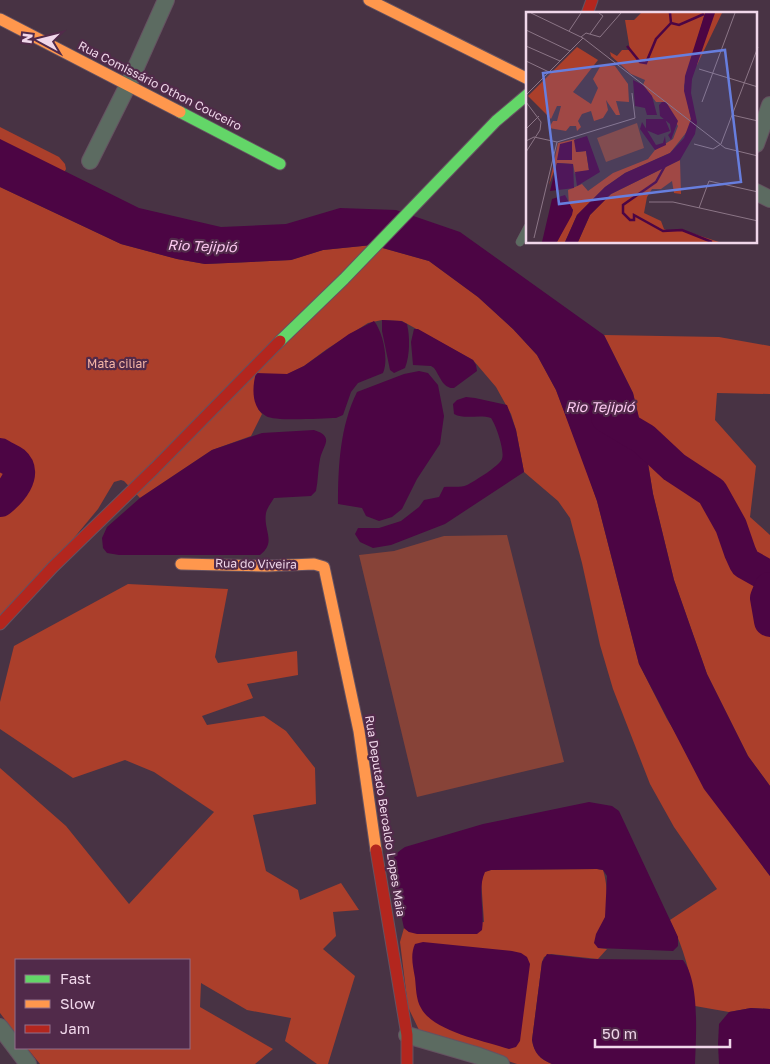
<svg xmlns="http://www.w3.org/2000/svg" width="770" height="1064" font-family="'Golos Text',sans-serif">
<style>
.green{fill:#874338}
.forest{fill:#ab3f2b}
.water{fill:#4c0544}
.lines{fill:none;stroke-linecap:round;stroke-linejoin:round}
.river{stroke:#4c0544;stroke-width:32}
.lane-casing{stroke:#655261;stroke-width:9}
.street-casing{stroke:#655261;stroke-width:18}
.fast-casing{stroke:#655261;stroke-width:13}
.slow-casing{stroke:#655261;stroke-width:13}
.jam-casing{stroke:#655261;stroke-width:13}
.lane{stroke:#5c6b61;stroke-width:8}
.street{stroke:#5c6b61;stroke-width:16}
.fast{stroke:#63d668;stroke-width:11}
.slow{stroke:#ff974d;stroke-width:11}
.jam{stroke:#b3261e;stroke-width:11}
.labels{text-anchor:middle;stroke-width:4.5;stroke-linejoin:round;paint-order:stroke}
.street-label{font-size:12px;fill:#f0d7ea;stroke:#512a4a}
.park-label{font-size:12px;fill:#f4b5a6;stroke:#512a4a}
.water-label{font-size:14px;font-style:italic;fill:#ffccf4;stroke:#512a4a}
.inset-river{fill:none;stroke:#4c0544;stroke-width:2.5}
.inset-road{fill:none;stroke:#8b7586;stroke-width:1}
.view{fill:#677ede;fill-opacity:0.15;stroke:#677ede;stroke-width:2.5}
.inset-edge{fill:none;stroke:#f0d7ea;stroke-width:2.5}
</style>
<rect width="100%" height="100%" fill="#483344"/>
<path class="green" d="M507 535 564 762 417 797 359 555 394 551 444 536Z"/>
<g class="forest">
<path d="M0 127 59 157 65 164 66 169 62 176 0 160Z"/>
<path d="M0 187 121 244 177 259 205 264 291 260 323 250 372 245 429 261 478 297 513 329 537 355 556 390 584 463 597 501 639 664 667 719 731 823 770 876V1009L751 1008 729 1012 695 1006C692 976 683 947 670 920L717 889 674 827 650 784 613 689 600 645 582 563 570 518 558 501 524 472 516 430 511 414 496 387 473 360 402 321 382 320 368 323 327 349 304 366 288 374H278L258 409 262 414 251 436 212 450 140 498 124 481 121 480 114 482 98 509 0 627Z"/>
<path d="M604 335 719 337 770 346V394L717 393 715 420 756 466 750 517 770 535V786L748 756 707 674 674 580 653 494 644 439 633 393Z"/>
<path d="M128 584 228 589 215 657 218 663 297 651 298 675 247 684 253 698 202 716 207 725 264 716 286 731 315 768 316 804 253 815 266 871 298 890 300 900 341 883 359 910 333 912 336 936 323 949 355 976 328 1064H317L285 1041 291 1018 247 1010 201 983 200 1007 273 1049 255 1064H40L27 1048H189V960H16V1034L0 1013V768L66 826 129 904 214 812 154 772 125 760 73 778 0 729V702L14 646Z"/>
<path d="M597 869 603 870C607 882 609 906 605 918 600 935 595 927 598 948L607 949 598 959 551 954 544 957 542 962 532 1040C534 1053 540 1059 552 1064H517L419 1030 408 1007 400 942 404 928 409 932 484 922 481 879 484 872 491 870Z"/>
</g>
<g class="water">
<path d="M0 139 139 208 221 227 286 224 340 208 396 210 460 232 604 335 633 393 644 439 653 494 674 580 707 674 748 756 770 786V876L704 789 639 664 597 501 556 390 537 355 513 329 478 297 429 261 372 245 323 250 291 260 205 264 177 259 121 244 0 187Z"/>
<path d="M382 320 401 321 407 324C410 337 410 355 405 368L394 373 390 370 382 331Z"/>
<path d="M374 321C383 332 389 360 383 373L358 383 351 392 343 415 336 418C323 418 275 422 266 416 251 408 252 387 256 373L287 374 304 366 349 334Z"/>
<path d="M414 329H418L473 360 476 365 477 371 454 388C443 389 440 376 434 368L431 366 413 365 411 342Z"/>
<path d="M419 371 428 373 438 385 444 416 440 444 417 479 402 509 392 517 379 521 366 516 362 508 338 504C338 467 340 426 357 392L404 374Z"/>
<path d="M466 397 475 398 507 405 516 430 524 472 445 524 391 545 373 548 360 542 355 534 358 528H379L401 521 419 507 424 500 439 497 444 487C452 486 460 488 467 485 475 481 499 466 502 459 505 451 496 425 491 418 479 414 465 420 454 414L453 404 457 400Z"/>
<path d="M314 430C335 437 323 445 320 459 318 469 318 481 316 491L311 496 274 498C271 503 267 508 266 513 263 531 277 542 260 555H119L107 553 103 548 102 538 107 527 140 498 212 450 262 433Z"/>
<path d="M589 802 612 806 619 811 678 937V946L673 951 598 948 594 943 596 934 605 917 607 876 603 870 597 869 491 870 485 872C477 889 485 911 482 930L477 934H417L409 932 404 928C401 912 391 876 393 862 394 854 399 851 405 847L483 824Z"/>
<path d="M423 942 512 951 521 953 527 957 530 964 520 1041 516 1047 509 1049C484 1041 433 1031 421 1008 416 1000 416 987 415 978 413 966 410 955 415 944Z"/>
<path d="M547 954 590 959 683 960C700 982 696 1036 695 1064H552C540 1059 534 1053 532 1040L542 962Z"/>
<path d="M751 1008 770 1009V1064H719L718 1044 719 1024 729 1012Z"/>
</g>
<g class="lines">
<g class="river">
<path d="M607 417 644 439 674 467 712 492 731 526 740 552 745 563 770 577"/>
<path d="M0 454C4 457 10 459 14 462 28 474 10 493 0 501"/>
<path d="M770 588 766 598 770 621"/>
</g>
<defs>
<path id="lane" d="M520 242 528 227"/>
<g id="street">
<path d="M756 144 770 105"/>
<path d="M90 161 128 85 166 0"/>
<path d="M756 192 770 199"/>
<path d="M0 1027 28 1064"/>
<path d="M407 1035 479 1056 501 1064"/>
</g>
<g id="fast">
<path d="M180 112 280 164"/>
<path d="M280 341 344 279 496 121 528 94"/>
</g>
<g id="slow">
<path d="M369 0 528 79"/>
<path d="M0 19 180 112"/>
<path d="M181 564 266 566 314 564 324 567 359 731 376 850"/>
</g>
<g id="jam">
<path d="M587 14 592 0"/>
<path d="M0 624 53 567 155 468 280 341"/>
<path d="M376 850 407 1035V1064"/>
</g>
</defs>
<use href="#lane" class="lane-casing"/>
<use href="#street" class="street-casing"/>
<use href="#fast" class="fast-casing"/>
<use href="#slow" class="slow-casing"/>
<use href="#jam" class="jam-casing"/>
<use href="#lane" class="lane"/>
<use href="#street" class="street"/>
<use href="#fast" class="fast"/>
<use href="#slow" class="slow"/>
<use href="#jam" class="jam"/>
</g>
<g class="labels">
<g class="street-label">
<text transform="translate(160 86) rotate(27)" y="4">Rua Comissário Othon Couceiro</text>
<text transform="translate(256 564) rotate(1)" y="4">Rua do Viveira</text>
<text transform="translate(385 816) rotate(81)" y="4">Rua Deputado Beroaldo Lopes Maia</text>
</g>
<g class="park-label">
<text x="117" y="368">Mata ciliar</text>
</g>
<g class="water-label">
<text transform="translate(202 246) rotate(2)" y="5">Rio Tejipió</text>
<text x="600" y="412">Rio Tejipió</text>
</g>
</g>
<g transform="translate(526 12)">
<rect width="231" height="231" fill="#483344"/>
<path d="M111 111 118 136 80 150 71 126Z" fill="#874338"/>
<path d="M115 1H179L158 74 165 107 163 117 144 141 99 161 79 175 51 203 39 230H31L47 198 43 193 42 178 56 172 62 179 87 161 122 147 129 138 147 127 152 114 138 90H130L117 73 119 68 105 62 85 44 84 40 91 44 96 38H104L99 8H108ZM188 1H196L171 53H170ZM51 35 72 48 47 80 65 92 72 76 67 67 75 53 89 54 102 72 103 90 90 89 94 103H90L80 88 82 98 77 106 68 109 65 99 56 102 52 109 55 115 51 119 50 114H44L40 119 23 116 27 109H31L35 94H31L25 107 2 84ZM49 127 51 140 60 139 63 159 49 162 47 152 31 151 23 173 32 131ZM154 148 155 182 148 181 146 169 135 177H126L121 185 118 201 135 209 138 217 143 219 156 218 193 230H52L64 203 85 182Z" fill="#ab3f2b"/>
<path d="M179 1H189L166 67 165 81 171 110 169 122 154 148 85 182 64 203 52 230H39L51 203 79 175 99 161 144 141 158 126 165 107 158 79 159 64ZM107 68 117 73 126 84 131 103H121L119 96 109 94ZM136 90H140L152 109 145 128 142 123 145 120 144 112 134 104 133 93ZM120 107H139L144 119 132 123 120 118ZM116 110 130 133 137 131 139 124 140 133 129 138 114 117ZM61 124 74 160 51 174 49 160 63 158 60 139 50 140 48 128ZM46 129V148H31L34 132ZM31 151 47 152 48 176 24 179ZM39 183 47 198 46 203 31 230H16L26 187Z" fill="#4c0544"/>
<path class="inset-river" d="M144 1 145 11 153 13 178 2M101 34 114 50 120 51 130 27 145 11M140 152 130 170 97 193V201L104 208H108V203L137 219 156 218 186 230"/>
<path class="inset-road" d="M5 1 57 26 199 136 232 144M0 18 44 39M43 19 55 1M64 22 77 4 73 1M55 25 60 21 74 25 95 1M0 34 34 49M0 49 23 60M173 57 232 75M0 83 57 26M0 90 15 110 14 118 0 140M176 90 209 1M206 103 232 109M0 117 13 104M0 129 8 125 31 130 109 106 106 81M168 132 187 137 195 132 232 35M123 190H147L232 209M173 196 183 169 232 180M8 226 31 130"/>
<path class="view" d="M199 38 215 170 33 192 17 61Z"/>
<rect width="231" height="231" class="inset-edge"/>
</g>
<rect x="15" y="959" width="175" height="90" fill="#512a4a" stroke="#916f8a"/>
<rect x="25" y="975" width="25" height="8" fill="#63d668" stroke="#916f8a"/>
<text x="60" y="984" font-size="15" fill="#f0d7ea">Fast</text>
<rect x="25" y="1000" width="25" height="8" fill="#ff974d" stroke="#916f8a"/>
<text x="60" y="1009" font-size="15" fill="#f0d7ea">Slow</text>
<rect x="25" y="1025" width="25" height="8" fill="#b3261e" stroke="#916f8a"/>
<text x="60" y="1034" font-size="15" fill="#f0d7ea">Jam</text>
<g transform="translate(40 40) rotate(277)" stroke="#512a4a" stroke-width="4" paint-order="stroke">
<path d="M0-4L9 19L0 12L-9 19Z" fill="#f0d7ea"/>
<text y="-8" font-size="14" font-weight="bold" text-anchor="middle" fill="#f0d7ea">N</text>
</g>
<path d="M595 1039v8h135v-8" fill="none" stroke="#f0d7ea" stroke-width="2.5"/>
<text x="602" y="1039" font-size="15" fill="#f0d7ea" stroke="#512a4a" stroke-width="4" paint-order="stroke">50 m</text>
</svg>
